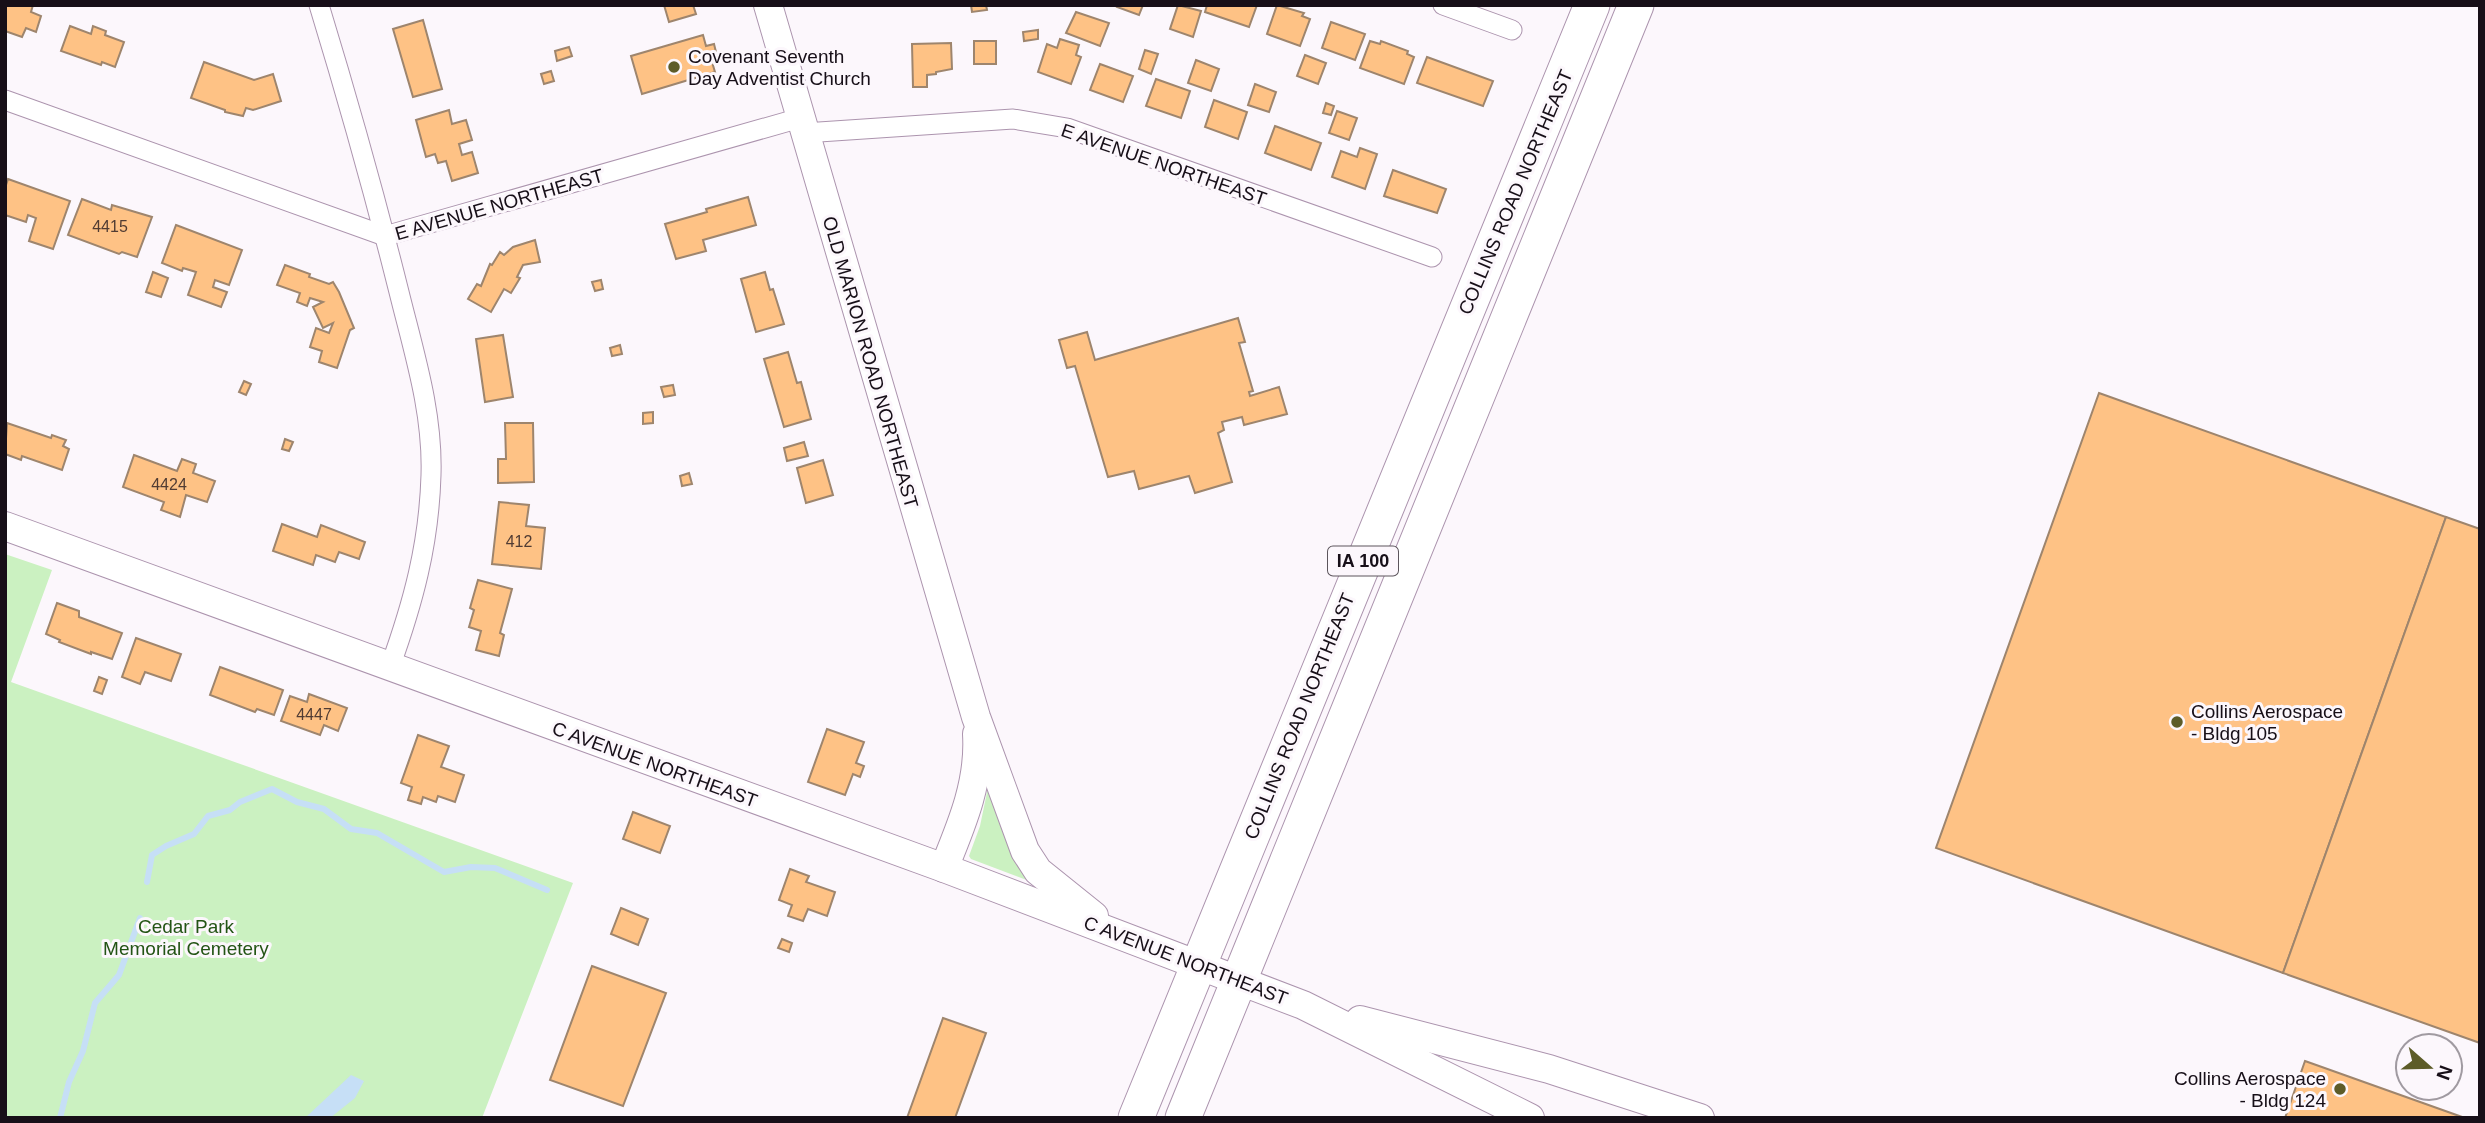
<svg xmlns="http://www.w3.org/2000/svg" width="2485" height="1123" font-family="Arial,sans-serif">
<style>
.green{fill:#cbf1c1}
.water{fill:#c6dff6}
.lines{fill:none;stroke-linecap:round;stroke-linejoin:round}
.stream{stroke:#c6dff6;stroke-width:6}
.building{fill:#fec285;stroke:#9e856d;stroke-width:2}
.street-casing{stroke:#ac94ae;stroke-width:21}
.secondary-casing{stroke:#ac94ae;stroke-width:30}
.highway-casing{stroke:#ac94ae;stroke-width:37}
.street{stroke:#fff;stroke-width:19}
.secondary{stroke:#fff;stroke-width:28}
.highway{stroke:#fff;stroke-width:35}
.poi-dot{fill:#5d5c28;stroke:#fcf7fc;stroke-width:2.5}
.labels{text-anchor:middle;stroke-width:6;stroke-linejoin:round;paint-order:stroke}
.number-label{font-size:16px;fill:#513c33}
.shield{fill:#fcf7fc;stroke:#5c555c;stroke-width:2}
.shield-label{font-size:18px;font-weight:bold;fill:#170f18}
.poi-label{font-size:19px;fill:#170f18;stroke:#fcf7fc;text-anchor:start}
.street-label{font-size:19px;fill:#170f18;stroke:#fcf7fc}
.park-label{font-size:19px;fill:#235415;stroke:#fcf7fc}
</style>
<rect width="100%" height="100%" fill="#fcf7fc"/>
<g class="green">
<path d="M5 554 52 570 11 682 573 883 482 1118H5Z"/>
<path d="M990 778 1032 882 971 859 969 856 980 826Z"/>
</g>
<path class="water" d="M351 1075 364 1081 355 1098 330 1118H305Z"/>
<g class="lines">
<g class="stream">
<path d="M147 882 152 855 166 846 194 834 208 816 230 810 240 802 272 789 297 802 324 809 351 829 377 833 444 872 471 867 495 868 547 890"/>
<path d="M60 1118 69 1082 83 1051 95 1003 119 975 140 918"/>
</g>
</g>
<g class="building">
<path d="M5 5H33L31 12 41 16 36 32 26 28 22 37 5 31Z"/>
<path d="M664 5H693L696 14 669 22Z"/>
<path d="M971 5H986L987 10 972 12Z"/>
<path d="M1118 5H1143L1139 15 1117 7Z"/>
<path d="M1178 5 1201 11 1193 37 1170 29Z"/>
<path d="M1207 5H1257L1249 27 1205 12Z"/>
<path d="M1277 5 1304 13 1302 16 1310 19 1300 46 1267 34Z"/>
<path d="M1076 12 1109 23 1100 46 1066 33Z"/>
<path d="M423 20 442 89 413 97 393 29Z"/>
<path d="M1331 22 1365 34 1355 60 1322 48Z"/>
<path d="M70 26 91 34 93 26 106 31 105 35 124 42 115 67 102 62 101 65 61 51Z"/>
<path d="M1038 30V39L1024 41 1023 32Z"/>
<path d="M703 35 706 46 714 44 718 60 712 62 715 72 642 94 631 56Z"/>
<path d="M1060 39 1079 45 1076 55 1081 57 1071 84 1038 72 1047 44 1057 48Z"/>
<rect x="974" y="41" width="22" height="23"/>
<path d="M1370 41 1380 44 1381 41 1408 51 1407 54 1414 57 1404 84 1360 68Z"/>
<path d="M951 43 952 69 936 72V74L927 75V87H913L912 44Z"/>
<path d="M569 47 572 56 557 61 555 51Z"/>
<path d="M1145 50 1158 54 1151 74 1139 69Z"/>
<path d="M1305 55 1326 63 1318 84 1297 76Z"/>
<path d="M1427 57 1493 81 1483 106 1417 83Z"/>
<path d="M1196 60 1219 69 1211 91 1188 83Z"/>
<path d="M204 62 254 80 273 74 281 101 253 110 246 108 243 116 225 112V110L191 98Z"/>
<path d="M1100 64 1133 76 1123 102 1090 90Z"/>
<path d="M551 71 554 81 544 84 541 74Z"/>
<path d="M1156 79 1190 91 1181 118 1146 106Z"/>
<path d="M1255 84 1276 92 1269 112 1248 105Z"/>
<path d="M1214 100 1247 112 1238 139 1205 127Z"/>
<path d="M1326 103 1334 106 1331 115 1323 113Z"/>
<path d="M449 110 452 124 466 120 472 140 459 144 462 155 472 152 478 173 452 181 446 161 438 163 435 154 426 157 416 120Z"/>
<path d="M1337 111 1357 118 1349 140 1329 133Z"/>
<path d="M1275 126 1321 143 1311 170 1265 153Z"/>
<path d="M1360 148 1377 154 1365 189 1332 177 1341 151 1357 157Z"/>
<path d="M1393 170 1446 189 1437 213 1384 196Z"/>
<path d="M8 179 70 201 53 249 29 241 36 218 28 215 26 222 5 215V188Z"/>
<path d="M748 197 756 225 703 240 706 251 676 259 665 224 707 212 706 209Z"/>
<path d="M82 199 111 210 112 205 152 217 137 257 122 252 119 254 68 235Z"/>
<path d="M176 225 242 250 229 285 215 280 213 287 227 292 221 307 188 295 196 272 183 268 182 271 162 263Z"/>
<path d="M535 240 540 262 523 265 517 277 520 278 511 293 504 289 491 312 468 299 477 284 481 286 490 264 492 265 500 252 504 255 513 247Z"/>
<path d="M285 265 310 274 309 277 329 284 333 282 339 292 354 328 350 330 337 368 319 362 322 351 310 347 316 328 329 333 333 323 323 328 313 307 323 302 310 298 307 306 297 302 300 293 277 285Z"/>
<path d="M153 272 168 278 161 297 146 292Z"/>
<path d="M765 272 770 290 773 289 784 324 756 332 741 279Z"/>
<path d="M601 280 603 289 595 291 592 282Z"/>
<path d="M1238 318 1245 342 1239 343 1253 391 1249 392 1250 396 1279 387 1287 414 1244 425 1242 417 1222 422 1224 430 1218 433 1232 482 1195 493 1189 476 1139 489 1134 471 1108 477 1075 366 1067 368 1059 340 1087 332 1095 360Z"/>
<path d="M503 335 513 397 485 402 476 339Z"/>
<path d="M620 345 622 354 612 356 610 348Z"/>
<path d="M788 352 797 383 801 382 811 419 784 427 764 359Z"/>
<path d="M244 381 251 384 246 395 239 392Z"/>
<path d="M673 385 675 395 664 397 661 387Z"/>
<path d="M2099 393 2446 517 2283 973 1936 848Z"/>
<path d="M653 412V423L643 424V413Z"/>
<path d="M7 423 51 438 52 435 66 440 63 446 69 449 62 470 22 456 21 460 5 454Z"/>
<path d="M505 423H533L534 482 498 483V459H506Z"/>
<path d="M285 439 293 442 289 451 282 449Z"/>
<path d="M804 442 808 456 787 461 784 448Z"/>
<path d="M134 455 177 471 182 459 196 464 193 473 215 481 207 502 186 495 180 517 161 510 164 502 123 487Z"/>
<path d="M823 460 833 495 806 503 797 468Z"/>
<path d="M689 473 692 484 682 486 680 476Z"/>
<path d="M499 502 529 505 526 526 545 528 541 569 492 564Z"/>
<path d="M2446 517 2480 529V1043L2283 973Z"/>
<path d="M282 524 317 537 321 525 365 542 359 559 339 552 335 562 316 555 313 565 273 551Z"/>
<path d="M478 580 512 589 500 633 504 635 499 656 476 650 481 631 469 627 474 610 470 608Z"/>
<path d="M57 603 79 611V617L122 633 112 659 91 652V654L59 642 60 640 46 634Z"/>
<path d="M136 638 181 654 171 681 145 672 140 684 122 677Z"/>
<path d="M220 667 283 690 274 715 257 709 255 712 210 695Z"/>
<path d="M99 677 107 680 102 694 94 691Z"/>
<path d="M309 694 347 708 338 731 324 725 320 735 281 721 290 696 307 702Z"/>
<path d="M827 729 864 742 856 763 864 766 860 777 853 774 845 795 808 782Z"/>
<path d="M418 735 449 746 441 767 464 775 455 802 438 796 436 802 423 797 421 804 408 800 412 787 401 783Z"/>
<path d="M633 812 670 826 660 853 623 839Z"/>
<path d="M790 869 809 876 806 882 835 892 827 916 808 909 803 921 788 916 792 905 779 900Z"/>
<path d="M621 908 648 919 638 945 611 934Z"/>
<path d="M782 939 792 943 789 952 778 948Z"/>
<path d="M592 966 666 993 623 1106 550 1080Z"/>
<path d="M943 1018 986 1033 955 1118H907Z"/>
<path d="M2305 1061 2465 1118H2285Z"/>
</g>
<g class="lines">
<defs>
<g id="street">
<path d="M319 5C348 100 375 196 399 292 414 353 433 412 431 475 429 545 413 603 390 667"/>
<path d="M1443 5 1512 30"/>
<path d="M5 100 385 236 800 118"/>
<path d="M804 133 1013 119 1067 128 1432 257"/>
</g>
<g id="secondary">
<path d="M768 5 976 717 1025 851 1038 871 1094 916"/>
<path d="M5 526 944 868 1303 1005 1530 1118"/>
<path d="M944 868C962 824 980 782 977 734"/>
<path d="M1360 1020 1549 1069 1700 1118"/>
</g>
<g id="highway">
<path d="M1136 1118 1592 5"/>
<path d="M1183 1118 1636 5"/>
</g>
</defs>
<use href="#street" class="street-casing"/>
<use href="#secondary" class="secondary-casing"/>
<use href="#highway" class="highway-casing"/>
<use href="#street" class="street"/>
<use href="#secondary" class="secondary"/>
<use href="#highway" class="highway"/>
</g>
<g class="poi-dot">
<circle cx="674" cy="67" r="7"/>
<circle cx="2177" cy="722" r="7"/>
<circle cx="2340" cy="1089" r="7"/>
</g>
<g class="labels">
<g class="number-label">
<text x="110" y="232">4415</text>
<text x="169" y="490">4424</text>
<text x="519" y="547">412</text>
<text x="314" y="720">4447</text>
</g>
<rect class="shield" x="1328" y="546.5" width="70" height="29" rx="5"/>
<g class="shield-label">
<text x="1363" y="567">IA 100</text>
</g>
<g class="poi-label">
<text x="688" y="63">Covenant Seventh<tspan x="688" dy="22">Day Adventist Church</tspan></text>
<text x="2191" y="718">Collins Aerospace<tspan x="2191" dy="22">- Bldg 105</tspan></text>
<text x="2326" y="1085" text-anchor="end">Collins Aerospace<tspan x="2326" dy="22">- Bldg 124</tspan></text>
</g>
<g class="street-label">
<text transform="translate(1164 164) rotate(19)" y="7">E AVENUE NORTHEAST</text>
<text transform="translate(1515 192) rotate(-67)" y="7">COLLINS ROAD NORTHEAST</text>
<text transform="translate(499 204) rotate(-16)" y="7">E AVENUE NORTHEAST</text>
<text transform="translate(871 362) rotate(74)" y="7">OLD MARION ROAD NORTHEAST</text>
<text transform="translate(1299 716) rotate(-68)" y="7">COLLINS ROAD NORTHEAST</text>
<text transform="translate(655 764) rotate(20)" y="7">C AVENUE NORTHEAST</text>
<text transform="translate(1186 960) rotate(21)" y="7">C AVENUE NORTHEAST</text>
</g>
<g class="park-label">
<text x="186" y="933">Cedar Park<tspan x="186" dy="22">Memorial Cemetery</tspan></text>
</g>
</g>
<rect width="2485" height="1123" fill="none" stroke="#170f18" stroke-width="14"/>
<g transform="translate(2429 1067) rotate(110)"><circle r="33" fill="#fcf7fc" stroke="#a09aa1" stroke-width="2"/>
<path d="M0-5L12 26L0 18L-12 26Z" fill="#5d5c28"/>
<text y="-10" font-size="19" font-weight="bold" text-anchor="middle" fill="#170f18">N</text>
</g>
</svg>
